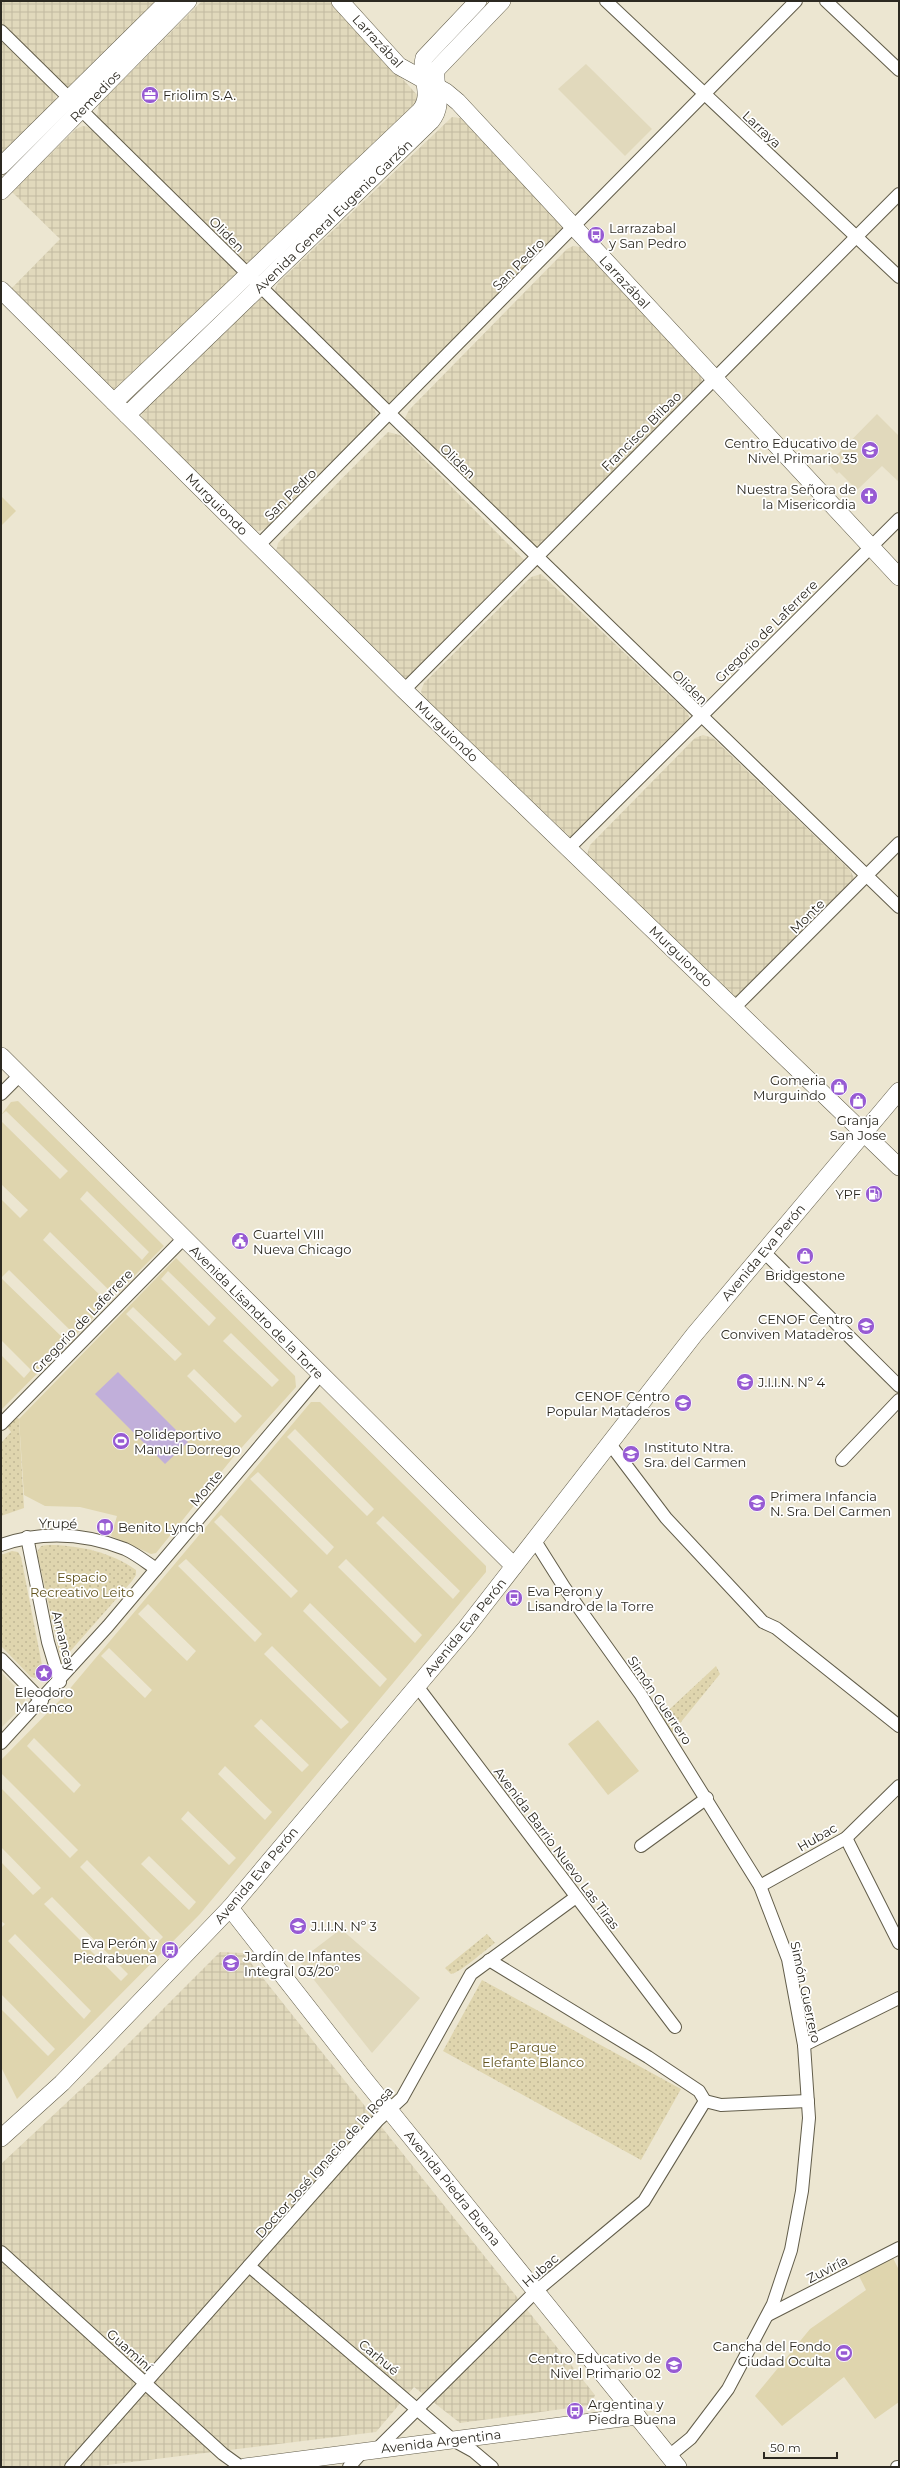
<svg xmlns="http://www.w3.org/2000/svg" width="900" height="2468" font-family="Montserrat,sans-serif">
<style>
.built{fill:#e1d9bc}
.industrial{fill:url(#industrial-grid)}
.green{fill:#dfd5ae;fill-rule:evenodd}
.park{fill:url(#park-dots)}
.water{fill:#c1afda}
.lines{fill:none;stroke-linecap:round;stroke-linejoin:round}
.street-casing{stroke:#625d4a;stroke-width:14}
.secondary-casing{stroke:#625d4a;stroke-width:18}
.street{stroke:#fff;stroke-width:12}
.secondary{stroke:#fff;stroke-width:17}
.labels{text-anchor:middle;stroke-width:3.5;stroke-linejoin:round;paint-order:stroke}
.street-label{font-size:13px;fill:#2c2921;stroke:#fff}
.poi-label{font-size:13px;fill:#2c2921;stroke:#fff;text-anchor:start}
.park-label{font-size:13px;fill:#62541e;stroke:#fff}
</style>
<defs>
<pattern id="industrial-grid" width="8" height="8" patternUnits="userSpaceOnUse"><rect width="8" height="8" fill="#e1d9bc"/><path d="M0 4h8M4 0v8" fill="none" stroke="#c1baa1"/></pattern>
<pattern id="park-dots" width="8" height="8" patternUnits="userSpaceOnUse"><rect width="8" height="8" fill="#dfd5ae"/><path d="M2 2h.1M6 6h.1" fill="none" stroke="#c0b795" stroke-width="1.8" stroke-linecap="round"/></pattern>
</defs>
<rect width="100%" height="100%" fill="#ece6d1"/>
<g class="built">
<path d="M586 64 652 129 625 156 558 89Z"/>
<path d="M877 414 899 436V482L882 466 857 490 839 472 837 474 828 464Z"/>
<path d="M1 1672 25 1697V1704L1 1728Z"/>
<path d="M341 1929 420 1998 372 2053 299 1961Z"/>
</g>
<g class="industrial">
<path d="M1 1H166L68 89 1 24Z"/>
<path d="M202 1H332L419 97 420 102 246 265 98 118 97 115 99 104Z"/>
<path d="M1 38 53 89 56 97V102L1 159Z"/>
<path d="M452 117 461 118 562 226 563 231 393 404H389L386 403 276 295 275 289 278 283Z"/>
<path d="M83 126 89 127 233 267 236 273V276L124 388 113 391 10 290 60 239 12 192 76 129Z"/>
<path d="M573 246 581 247 700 374 703 384 537 549 406 421 405 418 409 410 567 249Z"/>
<path d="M260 299 266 300 373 405 376 414 373 422 267 528 259 531H255L144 421 141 413Z"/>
<path d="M388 432 400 435 524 560 525 564 407 680 403 679 276 552 278 543Z"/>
<path d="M541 574 687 712 690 719 571 838 423 697 421 691 424 683 531 577Z"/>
<path d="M703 735 713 738 850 870 854 878 855 881 737 999 587 855 590 845 695 738Z"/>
<path d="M220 1952 243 1953 595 2395 591 2405 460 2423 414 2387 376 2432 91 2467H1V2164L109 2063Z"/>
</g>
<g class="green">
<path d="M1 496 16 511 1 526Z"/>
<path d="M18 1101 164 1246 1 1410V1355L24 1378 31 1370 1 1340V1199L20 1218 28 1210 1 1184V1121L60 1179 68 1171 6 1111 1 1115 11 1102ZM87 1191 149 1252 142 1260 80 1199ZM50 1232 112 1293 105 1300 43 1240ZM9 1270 71 1331 63 1338 1 1278Z"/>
<path d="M176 1258 295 1376 296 1387 235 1455 156 1553 151 1554 111 1536 117 1516 80 1507 45 1506 24 1495 19 1419ZM168 1271 216 1318 209 1326 161 1279ZM133 1307 182 1354 175 1361 126 1314ZM231 1333 279 1380 272 1387 223 1341ZM194 1369 242 1416 235 1423 187 1376Z"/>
<path d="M311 1402H320L486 1566V1572L199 1915 17 2099 1 2067V2009L48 2056 55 2049 1 1994V1928L5 1924 1 1921V1862L33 1895 41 1888 1 1847V1788L70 1858 78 1850 1 1773V1760L62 1698ZM295 1429 374 1509 367 1516 287 1437ZM258 1472 334 1547 327 1555 250 1479ZM221 1515 298 1591 291 1598 214 1522ZM383 1516 460 1591 453 1599 376 1523ZM186 1559 262 1634 255 1642 178 1566ZM346 1559 422 1635 415 1643 338 1567ZM310 1603 387 1679 380 1687 303 1611ZM148 1604 196 1651 187 1661 138 1614ZM272 1646 349 1722 341 1729 264 1654ZM109 1648 152 1690 145 1698 101 1656ZM261 1719 309 1765 302 1772 254 1726ZM34 1738 81 1785 74 1793 27 1746ZM225 1766 272 1812 265 1820 218 1774ZM188 1811 236 1858 229 1865 181 1819ZM149 1856 196 1902 189 1910 141 1864ZM87 1860 163 1937 156 1944 80 1867ZM52 1897 128 1974 121 1981 44 1904ZM15 1934 91 2011 84 2019 8 1941Z"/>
<path d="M598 1720 639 1771 608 1795 568 1744Z"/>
<path d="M890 2252 899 2270V2402L875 2419 844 2377 782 2426 755 2396 810 2329 866 2290 856 2270Z"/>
</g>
<g class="park">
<path d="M14 1417 19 1419 24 1508 1 1516V1443L11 1432 6 1425Z"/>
<path d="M48 1545C78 1545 111 1552 136 1570V1575L132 1581 66 1656 59 1652 37 1552 41 1546Z"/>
<path d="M12 1551 18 1552 21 1557 43 1670 42 1674 35 1678 31 1677 1 1646V1555Z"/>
<path d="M716 1666 720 1674 668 1738 657 1721Z"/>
<path d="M487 1934 495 1943C485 1950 460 1973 451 1974L445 1968Z"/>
<path d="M482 1980 681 2089 641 2160 443 2051Z"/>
</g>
<path class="water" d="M118 1372 188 1442 165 1464 95 1394Z"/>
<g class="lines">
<defs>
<g id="street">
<path d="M606 1 899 277"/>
<path d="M826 1 899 70"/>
<path d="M1 31 389 413 899 907"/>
<path d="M259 545 796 1"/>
<path d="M404 690 899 194"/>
<path d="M569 848 899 519"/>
<path d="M734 1008 899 843"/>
<path d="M1 1094 20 1075"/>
<path d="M763 1251 899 1386"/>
<path d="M1 1424 184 1238"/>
<path d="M610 1444 666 1518 763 1622 776 1628 899 1726"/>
<path d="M842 1460 899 1400"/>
<path d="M27 1537 48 1642 60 1682"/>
<path d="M535 1541 564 1587 641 1695 760 1886 788 1959 804 2045 809 2118 802 2191 791 2250 773 2304 728 2389 691 2438 669 2456"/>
<path d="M1 1545C42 1531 84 1533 125 1549 136 1554 146 1562 156 1569"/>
<path d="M1 1659 42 1701"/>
<path d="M417 1686 675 2027"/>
<path d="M1 1743 108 1626 320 1375"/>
<path d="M846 1838 899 1943"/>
<path d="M641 1846 707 1798"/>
<path d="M760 1886 846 1838 899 1786"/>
<path d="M489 1960 648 2057 699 2091 705 2101"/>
<path d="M804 2045 899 1998"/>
<path d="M705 2101 721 2105 808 2101"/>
<path d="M1 2252 223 2454 241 2467"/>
<path d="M249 2266 453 2440 473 2451 492 2467"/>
<path d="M768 2315 899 2248"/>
<path d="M378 2448 536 2291 644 2201 705 2101"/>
<path d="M71 2467 378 2120 402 2098 471 1974 576 1897"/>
<path d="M349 2467 364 2450"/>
<path d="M897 2467H899"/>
</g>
<g id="secondary">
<path d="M340 1 399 66 446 92 458 102 899 577"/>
<path d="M1 166 168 1"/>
<path d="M1 191 188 1"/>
<path d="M1 290 404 690 899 1167"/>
<path d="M114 402 420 111C434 94 419 77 424 58L478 1"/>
<path d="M127 415 431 121C445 104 434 89 436 70L502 1"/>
<path d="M1 1056 514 1566"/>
<path d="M230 1908 360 2074 678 2467"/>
<path d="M1 2138 62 2083 230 1908 466 1628 694 1335 899 1091"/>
<path d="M245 2467 637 2416"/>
</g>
</defs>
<use href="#street" class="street-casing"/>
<use href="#secondary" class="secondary-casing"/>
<use href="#street" class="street"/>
<use href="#secondary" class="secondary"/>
</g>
<defs>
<symbol id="office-disc" viewBox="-11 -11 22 22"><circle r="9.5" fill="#975bd3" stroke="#fff"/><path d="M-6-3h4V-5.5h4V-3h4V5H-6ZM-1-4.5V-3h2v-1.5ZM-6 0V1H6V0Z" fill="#fff"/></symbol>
<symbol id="bus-disc" viewBox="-11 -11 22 22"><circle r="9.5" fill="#975bd3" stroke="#fff"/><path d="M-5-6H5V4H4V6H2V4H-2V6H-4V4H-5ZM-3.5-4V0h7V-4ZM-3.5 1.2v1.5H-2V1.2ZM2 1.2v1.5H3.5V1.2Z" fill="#fff"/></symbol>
<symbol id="school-disc" viewBox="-11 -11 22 22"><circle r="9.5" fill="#975bd3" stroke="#fff"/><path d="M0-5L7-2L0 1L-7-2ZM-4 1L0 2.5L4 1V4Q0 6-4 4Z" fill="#fff"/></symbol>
<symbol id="church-disc" viewBox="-11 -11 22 22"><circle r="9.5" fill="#975bd3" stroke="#fff"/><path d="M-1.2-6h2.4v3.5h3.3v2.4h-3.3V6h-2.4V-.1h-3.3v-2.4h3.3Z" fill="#fff"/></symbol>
<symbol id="shop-disc" viewBox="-11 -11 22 22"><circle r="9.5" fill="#975bd3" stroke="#fff"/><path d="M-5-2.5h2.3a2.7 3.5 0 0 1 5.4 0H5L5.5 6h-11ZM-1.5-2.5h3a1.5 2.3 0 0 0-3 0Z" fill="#fff"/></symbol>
<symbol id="fuel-disc" viewBox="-11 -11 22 22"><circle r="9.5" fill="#975bd3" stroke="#fff"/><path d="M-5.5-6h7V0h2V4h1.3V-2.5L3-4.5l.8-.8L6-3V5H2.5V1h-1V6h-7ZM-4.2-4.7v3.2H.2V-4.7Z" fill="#fff"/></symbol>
<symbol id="civic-disc" viewBox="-11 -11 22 22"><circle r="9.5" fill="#975bd3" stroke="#fff"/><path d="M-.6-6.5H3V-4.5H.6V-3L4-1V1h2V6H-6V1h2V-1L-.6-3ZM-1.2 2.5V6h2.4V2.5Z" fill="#fff"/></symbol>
<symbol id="stadium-disc" viewBox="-11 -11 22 22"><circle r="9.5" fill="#975bd3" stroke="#fff"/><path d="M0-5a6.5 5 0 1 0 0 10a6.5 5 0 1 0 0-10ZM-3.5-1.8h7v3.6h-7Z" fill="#fff"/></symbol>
<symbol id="library-disc" viewBox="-11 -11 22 22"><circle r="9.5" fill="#975bd3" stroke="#fff"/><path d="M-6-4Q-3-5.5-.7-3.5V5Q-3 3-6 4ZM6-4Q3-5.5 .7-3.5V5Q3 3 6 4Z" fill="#fff"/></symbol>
<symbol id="sight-disc" viewBox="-11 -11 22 22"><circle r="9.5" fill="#975bd3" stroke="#fff"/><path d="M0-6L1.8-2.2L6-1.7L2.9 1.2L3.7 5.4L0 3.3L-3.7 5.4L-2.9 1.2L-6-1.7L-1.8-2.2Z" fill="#fff"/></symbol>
</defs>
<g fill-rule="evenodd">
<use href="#office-disc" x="140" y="85" width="20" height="20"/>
<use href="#bus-disc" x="586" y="225" width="20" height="20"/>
<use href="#school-disc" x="860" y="440" width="20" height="20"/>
<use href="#church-disc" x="859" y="486" width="20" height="20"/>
<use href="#shop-disc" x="829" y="1077" width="20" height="20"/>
<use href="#shop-disc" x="848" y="1091" width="20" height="20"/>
<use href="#fuel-disc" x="864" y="1184" width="20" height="20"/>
<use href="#civic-disc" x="230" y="1231" width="20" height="20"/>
<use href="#shop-disc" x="795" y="1246" width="20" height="20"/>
<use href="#school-disc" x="856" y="1316" width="20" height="20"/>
<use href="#school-disc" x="735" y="1372" width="20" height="20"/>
<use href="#school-disc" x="673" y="1393" width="20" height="20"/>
<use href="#stadium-disc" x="111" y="1431" width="20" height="20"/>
<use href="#school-disc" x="621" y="1444" width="20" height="20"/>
<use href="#school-disc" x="747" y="1493" width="20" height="20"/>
<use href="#library-disc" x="95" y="1517" width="20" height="20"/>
<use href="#bus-disc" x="504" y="1588" width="20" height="20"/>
<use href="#sight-disc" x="34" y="1663" width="20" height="20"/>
<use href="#school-disc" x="288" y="1916" width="20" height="20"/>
<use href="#bus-disc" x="160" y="1940" width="20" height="20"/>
<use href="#school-disc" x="221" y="1953" width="20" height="20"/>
<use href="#stadium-disc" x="834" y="2343" width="20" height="20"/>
<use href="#school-disc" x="664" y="2355" width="20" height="20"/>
<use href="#bus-disc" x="565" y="2401" width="20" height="20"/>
</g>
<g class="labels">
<g class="street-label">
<text transform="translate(378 41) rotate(47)" y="5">Larrazábal</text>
<text transform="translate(95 96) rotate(-46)" y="5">Remedios</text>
<text transform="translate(762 129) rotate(43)" y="5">Larraya</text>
<text transform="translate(333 216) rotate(-44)" y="5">Avenida General Eugenio Garzón</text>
<text transform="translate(227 234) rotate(45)" y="5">Oliden</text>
<text transform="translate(518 264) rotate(-45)" y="5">San Pedro</text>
<text transform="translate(625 282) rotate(47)" y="5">Larrazábal</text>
<text transform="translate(641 431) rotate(-45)" y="5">Francisco Bilbao</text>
<text transform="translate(458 461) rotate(44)" y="5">Oliden</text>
<text transform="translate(290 494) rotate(-45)" y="5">San Pedro</text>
<text transform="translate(217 504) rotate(45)" y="5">Murguiondo</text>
<text transform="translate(766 631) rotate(-45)" y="5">Gregorio de Laferrere</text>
<text transform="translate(690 687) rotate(44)" y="5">Oliden</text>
<text transform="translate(447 731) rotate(44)" y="5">Murguiondo</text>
<text transform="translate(807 916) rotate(-45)" y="5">Monte</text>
<text transform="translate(681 956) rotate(44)" y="5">Murguiondo</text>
<text transform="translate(763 1252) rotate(-50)" y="5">Avenida Eva Perón</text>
<text transform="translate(257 1312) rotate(45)" y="5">Avenida Lisandro de la Torre</text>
<text transform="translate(82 1321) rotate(-46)" y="5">Gregorio de Laferrere</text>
<text transform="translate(206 1488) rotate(-50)" y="5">Monte</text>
<text transform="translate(58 1523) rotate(1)" y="5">Yrupé</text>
<text transform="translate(465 1627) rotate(-51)" y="5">Avenida Eva Perón</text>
<text transform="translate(64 1641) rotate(76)" y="5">Amancay</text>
<text transform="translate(660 1700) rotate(56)" y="5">Simón Guerrero</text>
<text transform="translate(817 1837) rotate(-30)" y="5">Hubac</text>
<text transform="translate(557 1848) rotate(53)" y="5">Avenida Barrio Nuevo Las Tiras</text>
<text transform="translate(256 1875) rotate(-50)" y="5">Avenida Eva Perón</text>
<text transform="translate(806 1992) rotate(78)" y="5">Simón Guerrero</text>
<text transform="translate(324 2162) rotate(-48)" y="5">Doctor José Ignacio de la Rosa</text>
<text transform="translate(453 2188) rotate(51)" y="5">Avenida Piedra Buena</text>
<text transform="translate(827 2269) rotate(-27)" y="5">Zuviría</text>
<text transform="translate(540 2270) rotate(-41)" y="5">Hubac</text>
<text transform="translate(130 2350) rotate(42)" y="5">Guaminí</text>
<text transform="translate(379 2357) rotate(40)" y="5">Carhué</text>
<text transform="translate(441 2441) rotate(-7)" y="5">Avenida Argentina</text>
</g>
<g class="poi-label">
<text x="163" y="100">Friolim S.A.</text>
<text x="609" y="233">Larrazabal<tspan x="609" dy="15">y San Pedro</tspan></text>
<text x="857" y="448" text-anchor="end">Centro Educativo de<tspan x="857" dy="15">Nivel Primario 35</tspan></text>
<text x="856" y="494" text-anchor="end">Nuestra Señora de<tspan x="856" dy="15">la Misericordia</tspan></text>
<text x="826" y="1085" text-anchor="end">Gomeria<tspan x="826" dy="15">Murguindo</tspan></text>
<text x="858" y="1125" text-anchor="middle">Granja<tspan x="858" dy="15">San Jose</tspan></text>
<text x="861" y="1199" text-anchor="end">YPF</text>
<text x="253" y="1239">Cuartel VIII<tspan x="253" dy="15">Nueva Chicago</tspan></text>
<text x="805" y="1280" text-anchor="middle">Bridgestone</text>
<text x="853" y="1324" text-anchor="end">CENOF Centro<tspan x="853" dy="15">Conviven Mataderos</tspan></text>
<text x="758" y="1387">J.I.I.N. Nº 4</text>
<text x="670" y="1401" text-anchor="end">CENOF Centro<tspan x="670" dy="15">Popular Mataderos</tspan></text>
<text x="134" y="1439">Polideportivo<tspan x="134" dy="15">Manuel Dorrego</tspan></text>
<text x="644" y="1452">Instituto Ntra.<tspan x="644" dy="15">Sra. del Carmen</tspan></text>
<text x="770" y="1501">Primera Infancia<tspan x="770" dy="15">N. Sra. Del Carmen</tspan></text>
<text x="118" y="1532">Benito Lynch</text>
<text x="527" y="1596">Eva Peron y<tspan x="527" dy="15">Lisandro de la Torre</tspan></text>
<text x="44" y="1697" text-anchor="middle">Eleodoro<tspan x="44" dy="15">Marenco</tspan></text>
<text x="311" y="1931">J.I.I.N. Nº 3</text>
<text x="157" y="1948" text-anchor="end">Eva Perón y<tspan x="157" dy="15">Piedrabuena</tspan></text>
<text x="244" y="1961">Jardín de Infantes<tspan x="244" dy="15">Integral 03/20°</tspan></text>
<text x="831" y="2351" text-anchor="end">Cancha del Fondo<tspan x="831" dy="15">Ciudad Oculta</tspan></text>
<text x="661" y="2363" text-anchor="end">Centro Educativo de<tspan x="661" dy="15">Nivel Primario 02</tspan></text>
<text x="588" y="2409">Argentina y<tspan x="588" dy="15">Piedra Buena</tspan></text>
</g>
<g class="park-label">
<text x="82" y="1582">Espacio<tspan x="82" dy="15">Recreativo Leito</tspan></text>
<text x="533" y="2052">Parque<tspan x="533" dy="15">Elefante Blanco</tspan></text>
</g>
</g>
<rect width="900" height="2468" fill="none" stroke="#2c2921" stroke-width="4"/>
<path d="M764 2452v6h73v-6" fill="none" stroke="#2c2921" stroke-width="2"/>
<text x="770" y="2452" font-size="12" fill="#2c2921" stroke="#ffffff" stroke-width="3" paint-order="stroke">50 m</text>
</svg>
